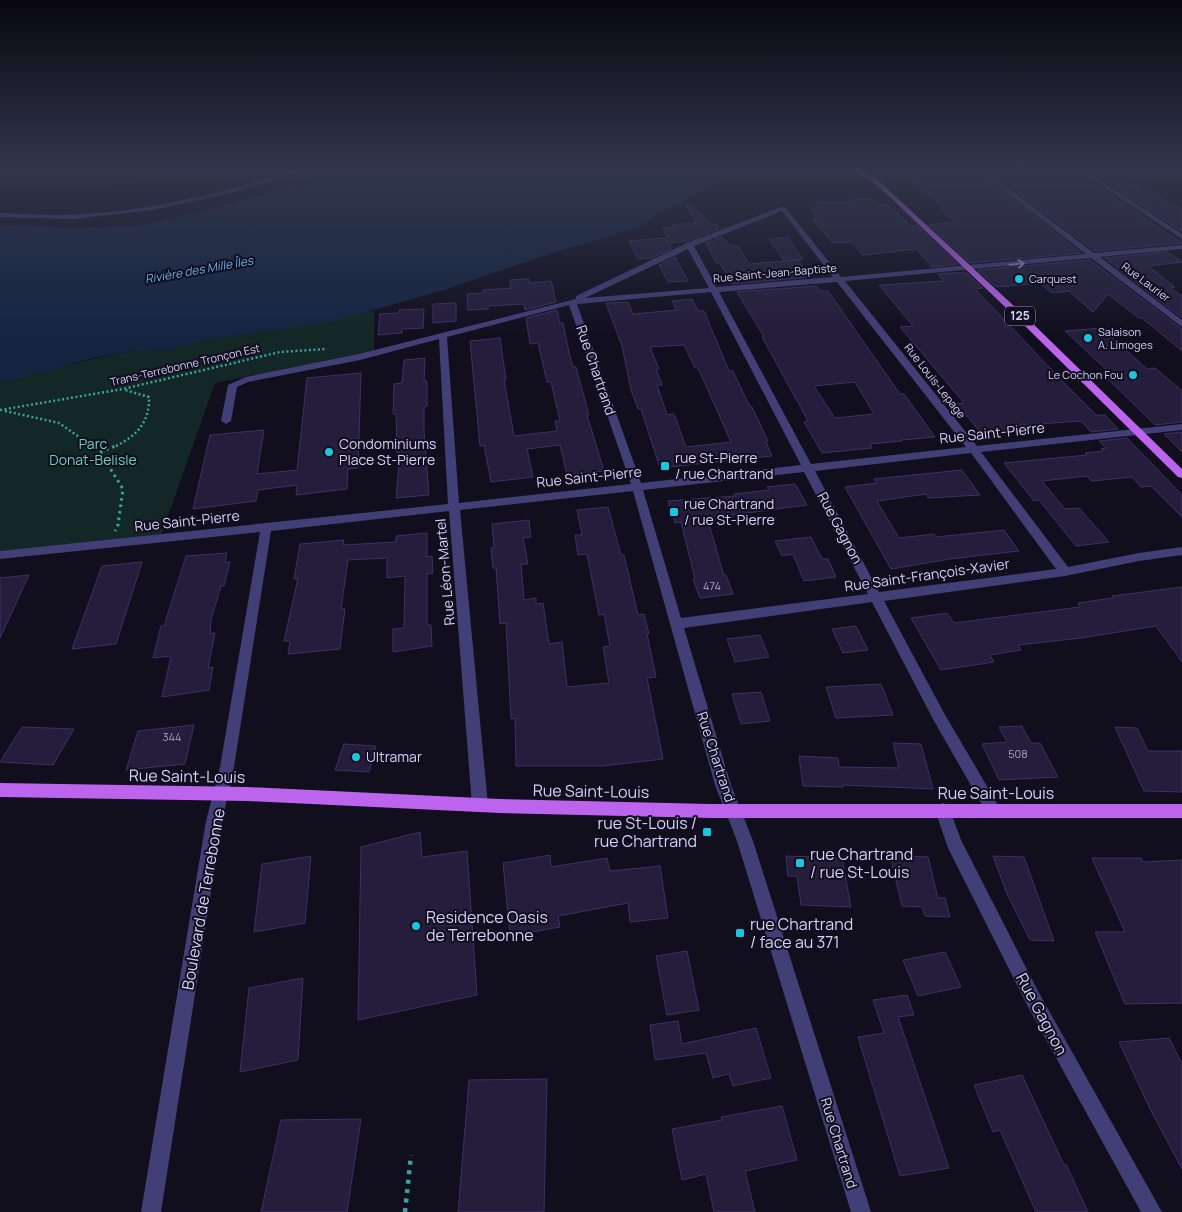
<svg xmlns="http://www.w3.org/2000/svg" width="1182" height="1212" font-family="Manrope,sans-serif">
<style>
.green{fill:#122726}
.water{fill:#142542}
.building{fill:#241d3c;stroke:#3d3166;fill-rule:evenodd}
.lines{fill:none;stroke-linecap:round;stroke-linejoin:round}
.path-far2{stroke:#3ba39f;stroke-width:2.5;stroke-dasharray:2 2.5;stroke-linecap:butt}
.path-far1{stroke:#3ba39f;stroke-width:3;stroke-dasharray:2.5 4;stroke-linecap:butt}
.path{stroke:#3ba39f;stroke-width:4.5;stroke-dasharray:4 5.5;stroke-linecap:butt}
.minor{fill:#423f77;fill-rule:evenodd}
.major{fill:#bc64ed;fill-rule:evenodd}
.oneway{stroke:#8c88b8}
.poi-dot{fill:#19c6dd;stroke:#110e1e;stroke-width:2}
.labels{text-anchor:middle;stroke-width:4;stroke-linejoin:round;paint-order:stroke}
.far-street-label{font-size:11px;fill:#d6d0fa;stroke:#110e1e}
.far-poi-label{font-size:11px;fill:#d6d0fa;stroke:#110e1e;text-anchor:start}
.number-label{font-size:11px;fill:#aaa3ca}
.far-water-label{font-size:12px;font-style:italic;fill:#6aafee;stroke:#110e1e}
.shield{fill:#110e1e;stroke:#9b96b8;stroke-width:1}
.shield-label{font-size:12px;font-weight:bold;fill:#d6d0fa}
.street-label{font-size:14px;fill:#d6d0fa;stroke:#110e1e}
.park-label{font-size:14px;fill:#65d1b8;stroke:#110e1e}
.poi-label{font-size:14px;fill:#d6d0fa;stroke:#110e1e;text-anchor:start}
.near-street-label{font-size:16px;fill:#d6d0fa;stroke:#110e1e}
.near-poi-label{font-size:16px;fill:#d6d0fa;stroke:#110e1e;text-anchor:start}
</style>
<rect width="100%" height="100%" fill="#110e1e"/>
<g class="green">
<path d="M0 167H180L153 180 72 189 0 188Z"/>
<path d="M374 311V352L215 383 160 539 0 551V377L31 373 120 353Z"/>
</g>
<path class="water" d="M367 167H760L725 178 652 218 640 227 546 255 444 290 335 321 211 339 167 350 131 351 93 358 0 383V225L78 228 138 226 215 208 276 191 323 181Z"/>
<g class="building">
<path d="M922 167H972L1081 253 970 263 929 225 956 222 940 209H945L899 169Z"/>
<path d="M984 167H1067L1074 170 1182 243 1095 251Z"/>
<path d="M1101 168 1125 184 1138 186 1182 209V232L1088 169Z"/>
<path d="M870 199 878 205H888L911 226 917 225 958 264 932 267 916 249 863 255 851 242 833 243 812 219 817 218 811 208H819L815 202H854L852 200Z"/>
<path d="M691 204 711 225 718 224V229L687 241 670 243 663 228H673L672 225 696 223 687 206Z"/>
<path d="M722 237 731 246H738L749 264 798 260 810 277 732 284 720 263H716L706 243Z"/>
<path d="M787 237 792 244 803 259 784 261 769 239Z"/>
<path d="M665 238 671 249 652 258 638 259 629 241Z"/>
<path d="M1167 252 1182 262 1148 266 1175 287 1170 288 1182 296V318L1105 258Z"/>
<path d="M675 257 688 281 668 282 659 265Z"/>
<path d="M1090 260 1182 329V351L1142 318H1139L1108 294 1093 312 1069 291 1052 293 1040 283 996 287 978 270Z"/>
<path d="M965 272 983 288 975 289 1067 386 1096 415H1105L1118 429 1091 432 1081 421 1010 426 1013 429 980 432 957 404 964 403 900 327 913 326 879 285 944 281 938 274Z"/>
<path d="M529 279V283L551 281 556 302 525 310 524 304 488 306V309L468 310 467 294 483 293V290L511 288 510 280Z"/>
<path d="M816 286 820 291H828L900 394H904L935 437 901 440 902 441 870 444 872 448 822 453 804 422 808 421 762 337H764L737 292ZM855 382 874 414 835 418 814 386Z"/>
<path d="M692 299 698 311H704L729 371H733L750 407H752L768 441 766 442 772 456 660 468 641 409H638L631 390 622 346 606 303 628 302 633 314 677 310 672 301ZM684 345 695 368H698L731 442 686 447 674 414 667 415 657 385H662L656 369H659L650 347Z"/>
<path d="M456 303V321L433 323V304Z"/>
<path d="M424 309 423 328 402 329V333L378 335 380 314 399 313V310Z"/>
<path d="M557 310 560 323H563L569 352 573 367H576L589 415H587L604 471 567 475 560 445 527 449 533 477 491 482 484 445 480 446 470 341 500 338 506 380H504L514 436 557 431 555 421H560L551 382H547L538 343 530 344 526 318Z"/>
<path d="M1101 328 1147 369 1155 368 1182 391V422L1155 425 1102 373 1109 372 1065 331Z"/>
<path d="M425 358 424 381H427V406L424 407V430L429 495 396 498 400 453H397L396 414H393L394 384 402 383 404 360Z"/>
<path d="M361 373 358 468 348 469 347 489 296 495 297 485 258 490 256 501 193 509 210 435 264 430 257 474 297 470 307 378Z"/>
<path d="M1182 432V452L1164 434Z"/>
<path d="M1127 438 1182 495V517L1151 486 1141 487 1132 477 1092 481 1087 476 1042 481 1065 509 1079 508 1109 542 1076 546 1039 500 1034 501 1004 463 1087 455 1085 453 1103 451 1101 449 1106 448 1099 441Z"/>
<path d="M962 470 980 495 928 498 926 494 877 501 899 538 934 534 936 537 1004 530 1019 551 950 559 891 569 845 487 877 483 874 479Z"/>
<path d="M795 484 807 505 732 515 735 521 709 524 724 576 726 575 733 594 700 598 693 579H695L681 522 675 523 668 501 735 496 734 494 769 490 767 487Z"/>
<path d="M608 507 621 555H624L638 615 644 614 649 634H647L656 677 647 678 663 759 602 766H516L515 718 511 719 506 623 500 624 496 568H493L491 548H494L492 524 529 520 531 537 523 538 528 564H521L524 600 536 598V604L543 603 549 644 562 642 567 687 609 683 603 647 610 646 604 614 599 615 587 554 578 555 575 535H582L577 510Z"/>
<path d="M427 533V557L432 556 433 573 427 574V625H431L432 646 393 652V629L404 628 405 576 387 578V558L348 560 341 609H345L340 649 288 654 290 641H284L298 578 294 579 300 544 344 540 343 545 396 542V536Z"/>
<path d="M811 537 822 559H828L836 577 804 581 793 554 782 556 775 541Z"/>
<path d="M227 553 225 562H230L224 586H221L211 620 210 634 215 633 208 668 213 667 209 690 162 697 171 656 153 658 161 626H164L186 556Z"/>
<path d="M142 562 116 644 72 649 102 566Z"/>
<path d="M29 575 0 638V578Z"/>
<path d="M1182 587V662L1156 626 1081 638 1018 645 1021 650 990 655 994 662 941 670 911 618 947 613 954 623 1080 607 1078 603 1113 598 1112 596Z"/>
<path d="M856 626 868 650 843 653 832 629Z"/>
<path d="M760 635 769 657 735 662 727 639Z"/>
<path d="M881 684 893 715 836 718 826 687Z"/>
<path d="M761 692 770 721 741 724 732 694Z"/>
<path d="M194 725 185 764 126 770 138 731Z"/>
<path d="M1022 726 1031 743H1040L1058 777 999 780 982 744 1007 742 999 727Z"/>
<path d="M22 727 74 729 53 765 0 762Z"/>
<path d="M1115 727 1137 728 1148 751H1182V792L1144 791Z"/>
<path d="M893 743 921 744 933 789 843 785V787L803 786 799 756 838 758 839 767 899 768Z"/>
<path d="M344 744 376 746 369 772 335 770Z"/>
<path d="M420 832 422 857 467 851 477 995 358 1020 361 847Z"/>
<path d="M550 855 551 867 607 858 610 871 660 866 668 918 630 922 628 903 558 916 560 927 510 936 503 863Z"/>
<path d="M890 855 928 857 938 898H945L950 917 925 916 922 907 902 906Z"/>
<path d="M311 856 305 923 254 932 262 864Z"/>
<path d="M786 856 842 858 851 907 801 905 797 876H788Z"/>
<path d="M993 856 1024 857 1054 941 1030 940 1007 894Z"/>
<path d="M1092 858H1141L1143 862 1182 860V1003L1125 1004 1095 932H1125Z"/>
<path d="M687 951 699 1010 667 1015 656 956Z"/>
<path d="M945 952 961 987 918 996 903 960Z"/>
<path d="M303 978 298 1060 240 1072 249 988Z"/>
<path d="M907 995 914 1015 898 1017 949 1168 900 1176 858 1037 884 1033 873 1000Z"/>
<path d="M678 1021 682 1044 756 1028 771 1078 733 1086 729 1074 713 1078 706 1053 655 1060 650 1025Z"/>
<path d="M1169 1038 1182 1064V1169L1149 1107 1119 1042Z"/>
<path d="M1022 1075 1064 1165 1066 1164 1088 1212H1036L1000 1130 993 1132 974 1085Z"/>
<path d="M547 1079 544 1212H458L469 1080Z"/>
<path d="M782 1106 797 1160 745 1171 755 1212H714L706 1174 682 1180 672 1129 722 1120 721 1117Z"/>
<path d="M361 1119 347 1212H261L281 1120Z"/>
</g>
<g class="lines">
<g class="path-far2">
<path d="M0 410 123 389 280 352 326 349"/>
<path d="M5 411 59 423 92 446"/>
<path d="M116 446C137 436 150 421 149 397L125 390"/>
</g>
<g class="path-far1">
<path d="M90 445 100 452 123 489 118 525 115 531"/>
<path d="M100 452 118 445"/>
</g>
<path class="path" d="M405 1212 411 1155"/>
<g class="minor">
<path d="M304 167H314L235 192 153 210 74 219 0 217V213C28 214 56 216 84 214 159 210 233 190 304 167Z"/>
<path d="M974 167H981L1094 253 1182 245V249L1100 257 1182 320V327L1091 258 845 281 977 446 1182 424V430L981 452 1068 567 1139 553 1182 547V555L1139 561 1065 576 884 601 944 713 998 805 1001 810 998 815 993 817 988 815 934 721 872 602 684 628 731 785 753 841 871 1212H851L737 841 715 785 633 491 460 510 488 805 485 810 480 812 475 810 472 805 449 511 271 531 234 767 222 821 161 1212H141L206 821 220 767 260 532 0 559V551L448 504 439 339 360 360 248 382 237 387 231 421 226 424 221 421 228 385 246 377 359 354 576 299V296L687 243 781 207H785L841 277 1086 254ZM782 211 833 277 716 287 694 246ZM688 249 709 288 585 298ZM837 282 966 447 811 464 719 292ZM711 292 801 465 641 483 577 304ZM569 305 631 484 459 503 447 337ZM971 453 1056 569 879 592 815 471ZM804 472 868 594 681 618 643 490Z"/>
<path d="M1073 167H1081L1182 234V239Z"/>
<path d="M943 803 948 805 961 840 1039 993 1162 1212H1141L1027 1005 948 848 935 810 938 805Z"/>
</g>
<g class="major">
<path d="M848 167C866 167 882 184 895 196L1028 319 1182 469V478L1178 477 1022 323 891 198 874 183Z"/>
<path d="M0 783 247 787 500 799 710 804H1182V818H710L500 813 247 801 0 797Z"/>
</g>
</g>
<defs><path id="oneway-shaft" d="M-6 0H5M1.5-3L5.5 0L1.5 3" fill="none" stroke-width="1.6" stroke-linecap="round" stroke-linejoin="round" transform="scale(1.25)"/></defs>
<use class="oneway" href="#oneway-shaft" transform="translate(1017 264) rotate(-6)"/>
<linearGradient id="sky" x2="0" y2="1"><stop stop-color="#090810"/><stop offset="0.5" stop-color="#32364c"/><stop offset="1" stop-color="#32364c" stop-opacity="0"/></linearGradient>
<rect width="1182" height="337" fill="url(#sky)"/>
<g class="poi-dot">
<circle cx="1019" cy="279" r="5"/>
<circle cx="1088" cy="338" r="5"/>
<circle cx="1133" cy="375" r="5"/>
<circle cx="329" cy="452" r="5"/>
<rect x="660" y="461" width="10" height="10" rx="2.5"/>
<rect x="669" y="507" width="10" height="10" rx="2.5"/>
<circle cx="356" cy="757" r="5"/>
<rect x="702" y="827" width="10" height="10" rx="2.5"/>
<rect x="795" y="858" width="10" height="10" rx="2.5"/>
<circle cx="416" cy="926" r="5"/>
<rect x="735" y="928" width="10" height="10" rx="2.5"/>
</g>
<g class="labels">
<g class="far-street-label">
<text transform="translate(775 273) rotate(-5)" y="4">Rue Saint-Jean-Baptiste</text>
<text transform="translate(1146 282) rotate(37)" y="4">Rue Laurier</text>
<text transform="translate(185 365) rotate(-13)" y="4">Trans-Terrebonne Tronçon Est</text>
<text transform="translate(935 381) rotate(52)" y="4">Rue Louis-Lepage</text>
</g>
<g class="far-poi-label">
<text x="1029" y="283">Carquest</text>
<text x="1098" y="336">Salaison<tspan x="1098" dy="13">A. Limoges</tspan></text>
<text x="1123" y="379" text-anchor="end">Le Cochon Fou</text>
</g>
<g class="number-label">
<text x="712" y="590">474</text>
<text x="172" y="741">344</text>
<text x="1018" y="758">508</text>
</g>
<g class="far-water-label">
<text transform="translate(199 270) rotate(-10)" y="4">Rivière des Mille Îles</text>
</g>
<rect class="shield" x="1005" y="306.5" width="30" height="19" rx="4"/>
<g class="shield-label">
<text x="1020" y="320">125</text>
</g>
<g class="street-label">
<text transform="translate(596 370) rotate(71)" y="5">Rue Chartrand</text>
<text transform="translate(992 433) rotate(-6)" y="5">Rue Saint-Pierre</text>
<text transform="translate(589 477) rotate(-6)" y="5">Rue Saint-Pierre</text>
<text transform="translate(187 521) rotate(-6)" y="5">Rue Saint-Pierre</text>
<text transform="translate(840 528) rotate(62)" y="5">Rue Gagnon</text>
<text transform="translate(445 572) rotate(-95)" y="5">Rue Léon-Martel</text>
<text transform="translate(927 575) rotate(-8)" y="5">Rue Saint-François-Xavier</text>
<text transform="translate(716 757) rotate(72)" y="5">Rue Chartrand</text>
<text transform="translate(839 1143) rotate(73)" y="5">Rue Chartrand</text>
</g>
<g class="park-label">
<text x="93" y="449">Parc<tspan x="93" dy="16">Donat-Belisle</tspan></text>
</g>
<g class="poi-label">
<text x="339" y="449">Condominiums<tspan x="339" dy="16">Place St-Pierre</tspan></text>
<text x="675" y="463">rue St-Pierre<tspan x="675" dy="16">/ rue Chartrand</tspan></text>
<text x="684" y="509">rue Chartrand<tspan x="684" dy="16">/ rue St-Pierre</tspan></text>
<text x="366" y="762">Ultramar</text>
</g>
<g class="near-street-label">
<text transform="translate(187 776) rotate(1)" y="6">Rue Saint-Louis</text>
<text transform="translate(591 791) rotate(1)" y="6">Rue Saint-Louis</text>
<text x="996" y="799">Rue Saint-Louis</text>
<text transform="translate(203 899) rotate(-80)" y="6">Boulevard de Terrebonne</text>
<text transform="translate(1042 1014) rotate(62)" y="6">Rue Gagnon</text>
</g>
<g class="near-poi-label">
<text x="697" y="829" text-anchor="end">rue St-Louis /<tspan x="697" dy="18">rue Chartrand</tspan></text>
<text x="810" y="860">rue Chartrand<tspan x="810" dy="18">/ rue St-Louis</tspan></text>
<text x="426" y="923">Residence Oasis<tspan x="426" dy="18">de Terrebonne</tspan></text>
<text x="750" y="930">rue Chartrand<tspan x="750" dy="18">/ face au 371</tspan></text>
</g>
</g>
</svg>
